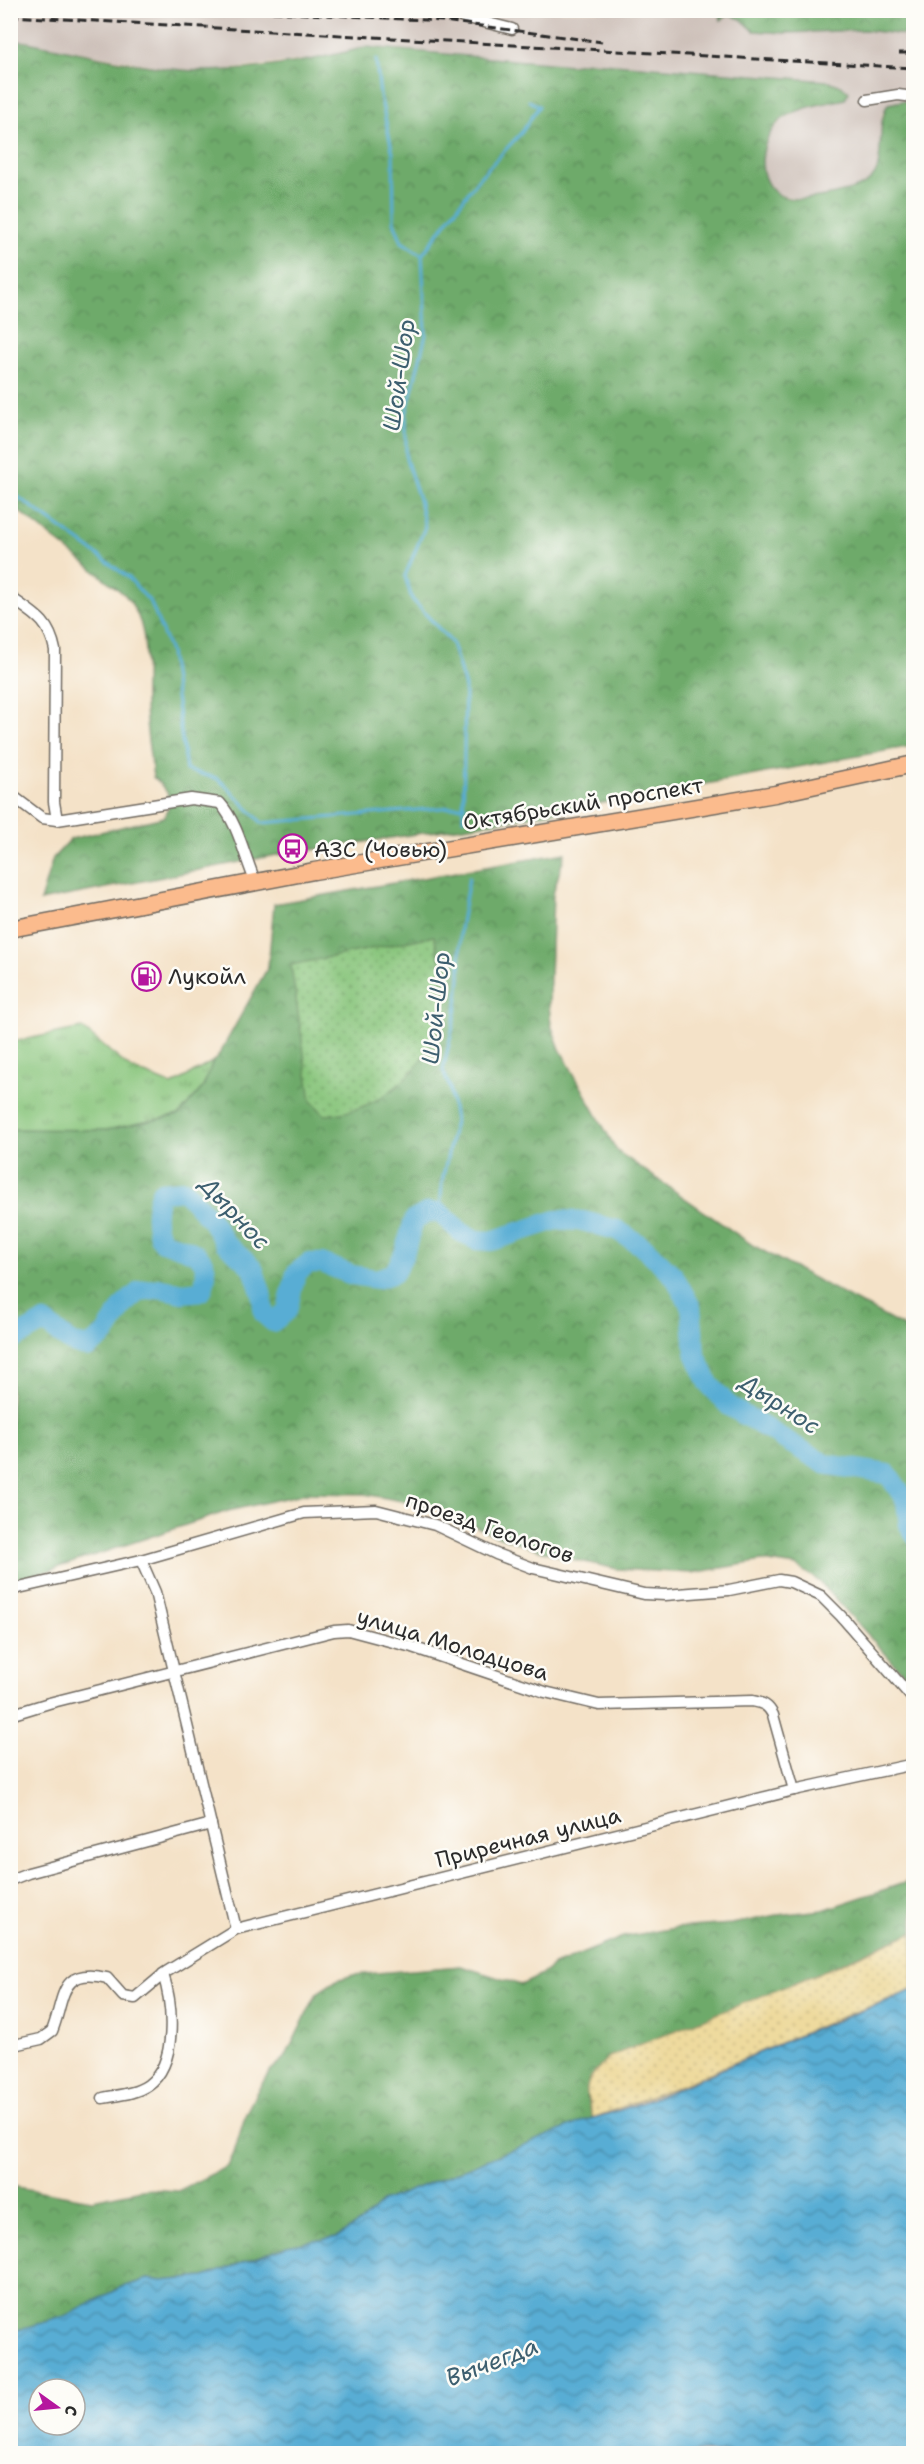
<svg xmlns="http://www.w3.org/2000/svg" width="924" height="2464" font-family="'Shantell Sans',sans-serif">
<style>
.industrial{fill:#cec1ba}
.grass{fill:url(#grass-tufts);stroke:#5a7853;stroke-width:1.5}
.forest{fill:url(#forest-crowns);stroke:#4c6a4b;stroke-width:1.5}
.sand{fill:url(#sand-dots);stroke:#8c8264;stroke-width:1.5}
.garden{fill:url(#garden-dots);stroke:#5a7853;stroke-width:1.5}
.water{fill:url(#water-waves);stroke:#426c80;stroke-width:1.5;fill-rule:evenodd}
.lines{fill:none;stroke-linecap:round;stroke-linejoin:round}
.stream{stroke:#58add4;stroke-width:3}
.river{stroke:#58add4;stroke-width:20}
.street-casing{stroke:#716b62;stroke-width:13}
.primary-casing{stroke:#716b62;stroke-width:19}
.street{stroke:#fff;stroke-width:10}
.primary{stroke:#fbbb8d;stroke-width:16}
.rail{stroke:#2b2b2b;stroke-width:3;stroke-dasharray:9 4.5;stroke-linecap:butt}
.labels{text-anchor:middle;stroke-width:5;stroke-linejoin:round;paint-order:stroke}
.street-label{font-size:22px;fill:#2b2b2b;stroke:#fdfcf7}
.poi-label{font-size:22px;fill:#2b2b2b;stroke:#fdfcf7;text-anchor:start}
.water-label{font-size:24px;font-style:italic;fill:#3d5f6f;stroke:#fdfcf7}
</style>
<defs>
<pattern id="grass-tufts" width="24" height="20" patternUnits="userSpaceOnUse" patternTransform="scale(1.5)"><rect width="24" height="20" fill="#88c57b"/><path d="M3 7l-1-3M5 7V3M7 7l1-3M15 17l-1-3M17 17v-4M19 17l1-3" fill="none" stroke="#6fa065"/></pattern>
<pattern id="forest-crowns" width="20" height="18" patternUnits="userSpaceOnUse" patternTransform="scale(1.5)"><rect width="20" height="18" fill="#6eaa6b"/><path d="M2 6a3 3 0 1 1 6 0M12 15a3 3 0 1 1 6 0" fill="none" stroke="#5b8b58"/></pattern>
<pattern id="sand-dots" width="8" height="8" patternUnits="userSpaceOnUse" patternTransform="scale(1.5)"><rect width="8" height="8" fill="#eeda9e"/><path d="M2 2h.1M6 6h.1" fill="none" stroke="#cb8" stroke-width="1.8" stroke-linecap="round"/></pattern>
<pattern id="garden-dots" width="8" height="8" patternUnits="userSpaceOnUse" patternTransform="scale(1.5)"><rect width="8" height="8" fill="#88c57b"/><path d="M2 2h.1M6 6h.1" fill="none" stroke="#6fa065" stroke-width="1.8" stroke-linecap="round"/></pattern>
<pattern id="water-waves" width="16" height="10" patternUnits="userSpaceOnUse" patternTransform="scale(1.5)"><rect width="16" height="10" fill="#58add4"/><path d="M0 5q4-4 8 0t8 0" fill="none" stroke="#498dac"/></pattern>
</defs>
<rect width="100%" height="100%" fill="#fdfcf7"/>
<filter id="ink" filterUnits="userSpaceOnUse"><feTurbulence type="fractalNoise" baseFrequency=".0167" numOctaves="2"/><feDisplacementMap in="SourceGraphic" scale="12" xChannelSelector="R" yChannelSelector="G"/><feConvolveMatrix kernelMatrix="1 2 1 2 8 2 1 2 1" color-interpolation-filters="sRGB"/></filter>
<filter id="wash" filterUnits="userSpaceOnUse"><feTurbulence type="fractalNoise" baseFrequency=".008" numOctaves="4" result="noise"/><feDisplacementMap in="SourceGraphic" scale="24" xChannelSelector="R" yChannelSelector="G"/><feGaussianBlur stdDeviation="1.35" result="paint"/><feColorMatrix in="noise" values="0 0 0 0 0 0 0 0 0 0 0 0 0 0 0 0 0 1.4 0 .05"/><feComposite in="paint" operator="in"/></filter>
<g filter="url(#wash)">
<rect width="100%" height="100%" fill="#f4e2c8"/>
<path class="industrial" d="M10 11H715L741 19 750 25 785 33 865 30 913 36V103L902 101 882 113 880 159 874 177 859 187 842 192 815 198H793L777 194 766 181 761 164 768 136 783 119 803 109 845 99 589 62 571 65 366 47 334 56 215 71 172 69 11 39Z"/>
<path class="grass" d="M82 1028 130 1068 172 1085 217 1059 205 1088 180 1117 106 1133 11 1131V1042Z"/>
<g class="forest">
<path d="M715 11H913V36L865 30 785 33 754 31 741 19 729 15 721 20 720 12Z"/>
<path d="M10 39C64 48 118 63 172 69 229 76 310 62 366 47L571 65 589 62 828 81 842 86 849 92 845 99C825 104 802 106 784 118 762 133 752 175 776 193 791 204 818 197 835 194 847 191 863 188 872 178 886 164 875 125 888 104L902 101 913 103V746L510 820 271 856 40 901 53 858 71 839 164 817C175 796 168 792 153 777 150 753 145 727 145 702 144 665 152 626 125 595L11 505Z"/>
<path d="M565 853 553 894 549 1005 551 1025 560 1049 617 1151 754 1246 913 1332V1684L820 1582 796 1566 762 1561 692 1573 617 1569 562 1557 494 1535 438 1508 365 1494 307 1493 228 1511 11 1583V1129L106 1130 179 1115 203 1087 213 1061 217 1058 268 967 274 904Z"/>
<path d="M913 1877V1932L824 1971 586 2096 593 2118 382 2202 361 2222 337 2237 287 2246 204 2277 162 2281 148 2279 122 2287 66 2316 11 2332 10 2186 92 2200 147 2189 178 2191 228 2166 234 2153 246 2113 256 2093 271 2070 285 2058 317 1993 337 1980 353 1975 461 1966 521 1985 540 1976 554 1965 623 1937 675 1928 732 1924 777 1915 823 1910 907 1882Z"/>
</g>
<path class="sand" d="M913 1932V1990L837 2019 677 2087 593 2118C582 2085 585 2081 609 2057L824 1971Z"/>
<path class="garden" d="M434 936C441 963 447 990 443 1019 442 1026 437 1033 433 1040 413 1082 372 1112 325 1115L311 1101 291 965Z"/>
<path class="water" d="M913 1990V2453H11V2332L66 2316 122 2287 148 2279 162 2281 204 2277 287 2246 337 2237 361 2222 382 2202 586 2120C653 2103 718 2070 782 2043 825 2024 870 2009 913 1990ZM39 2389H75V2425H39Z"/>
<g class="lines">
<g class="stream">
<path d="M376 60 380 95 393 154 394 222 402 242 422 255"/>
<path d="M10 491 128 577 151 603 170 652 186 770 216 778 224 784 262 823 465 806"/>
<path d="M463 819 465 687 452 643 412 599 405 576 425 527 419 499 406 459V415L426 334 422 255 479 178 522 132 539 106 529 101"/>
<path d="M440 1213 442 1182 455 1121 450 1088 443 1070 456 1013 460 979V929L469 878"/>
</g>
<path class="river" d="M10 1341 44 1322C63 1335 66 1344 89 1347L105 1334 124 1305 140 1291 161 1288 182 1293 202 1291C216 1255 190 1249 162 1242 154 1226 154 1208 161 1192L184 1190 212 1221 224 1242 253 1268 261 1292 264 1314 273 1322 287 1311 296 1273 309 1263H322L352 1275 377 1279 394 1273 404 1254 414 1220 428 1212 440 1213 461 1232 476 1240 491 1241 556 1220 583 1221 617 1230 645 1248 674 1276 691 1307 695 1353 709 1384 729 1406 825 1464 888 1474 906 1501 909 1525 914 1534"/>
</g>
</g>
<g filter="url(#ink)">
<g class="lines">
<defs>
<g id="street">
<path d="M436 10 512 29"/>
<path d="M867 100 898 95 914 97"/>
<path d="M10 597C34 614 49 620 55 650L54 802 57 820"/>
<path d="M10 794 42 818 57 820 191 799 220 803C239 825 244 856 256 883"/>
<path d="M141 1560 155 1592 236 1929"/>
<path d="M10 1590 141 1560 304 1513 376 1510 435 1525 496 1554 533 1568 644 1594 665 1595 729 1590 779 1580 791 1582 821 1596 841 1616 914 1700"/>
<path d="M10 1715 49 1703 334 1631 348 1630 412 1647 545 1692 599 1705 752 1701C763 1703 768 1705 773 1715L794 1790"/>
<path d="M10 1880 28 1873 211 1824"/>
<path d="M10 2046 41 2039 52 2031C65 2000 58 1966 107 1978L123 1996 135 1998 166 1972 236 1929 794 1790 914 1764"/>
<path d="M103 2098C118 2095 135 2094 148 2085 178 2064 173 2005 163 1974"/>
</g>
<path id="primary" d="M10 929 314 871 775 794 914 764"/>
</defs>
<use href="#street" class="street-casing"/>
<use href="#primary" class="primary-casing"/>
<use href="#street" class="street"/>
<use href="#primary" class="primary"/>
<g class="rail">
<path d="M232 10 443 21 602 42"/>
<path d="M10 16 914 68"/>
<path d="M899 53H914"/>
</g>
</g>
</g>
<defs>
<symbol id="bus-ring" viewBox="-11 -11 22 22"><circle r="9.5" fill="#fdfcf7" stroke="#b5179e" stroke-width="1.5"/><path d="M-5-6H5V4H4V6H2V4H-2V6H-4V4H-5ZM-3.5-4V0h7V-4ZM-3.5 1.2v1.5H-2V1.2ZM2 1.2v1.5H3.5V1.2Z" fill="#b5179e"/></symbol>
<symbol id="fuel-ring" viewBox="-11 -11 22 22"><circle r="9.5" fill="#fdfcf7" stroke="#b5179e" stroke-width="1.5"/><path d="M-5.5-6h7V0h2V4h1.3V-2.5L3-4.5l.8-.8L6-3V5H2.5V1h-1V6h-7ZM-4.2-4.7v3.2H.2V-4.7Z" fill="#b5179e"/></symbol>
</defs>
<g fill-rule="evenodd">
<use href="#bus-ring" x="276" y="832" width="33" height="33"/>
<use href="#fuel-ring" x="130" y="960" width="33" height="33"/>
</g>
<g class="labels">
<g class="street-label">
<text transform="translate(583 803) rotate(-9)" y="8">Октябрьский проспект</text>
<text transform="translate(490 1527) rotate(19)" y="8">проезд Геологов</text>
<text transform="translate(453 1644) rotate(17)" y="8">улица Молодцова</text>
<text transform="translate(528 1837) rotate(-14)" y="8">Приречная улица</text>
</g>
<g class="poi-label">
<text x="314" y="857">АЗС (Човью)</text>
<text x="168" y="984">Лукойл</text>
</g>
<g class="water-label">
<text transform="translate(399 375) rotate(-82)" y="8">Шой-Шор</text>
<text transform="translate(436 1008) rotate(-84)" y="8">Шой-Шор</text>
<text transform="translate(235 1213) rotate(47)" y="8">Дырнос</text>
<text transform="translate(780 1404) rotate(33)" y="8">Дырнос</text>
<text transform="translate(492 2362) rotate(-21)" y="8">Вычегда</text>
</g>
</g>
<rect width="924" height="2464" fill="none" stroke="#fdfcf7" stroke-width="36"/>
<g transform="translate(57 2407) rotate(105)"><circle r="28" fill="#fdfcf7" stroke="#a9a8a5" stroke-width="1.5"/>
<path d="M0-4.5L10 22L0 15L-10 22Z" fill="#b5179e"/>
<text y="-9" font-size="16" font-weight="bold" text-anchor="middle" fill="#2b2b2b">С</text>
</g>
</svg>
